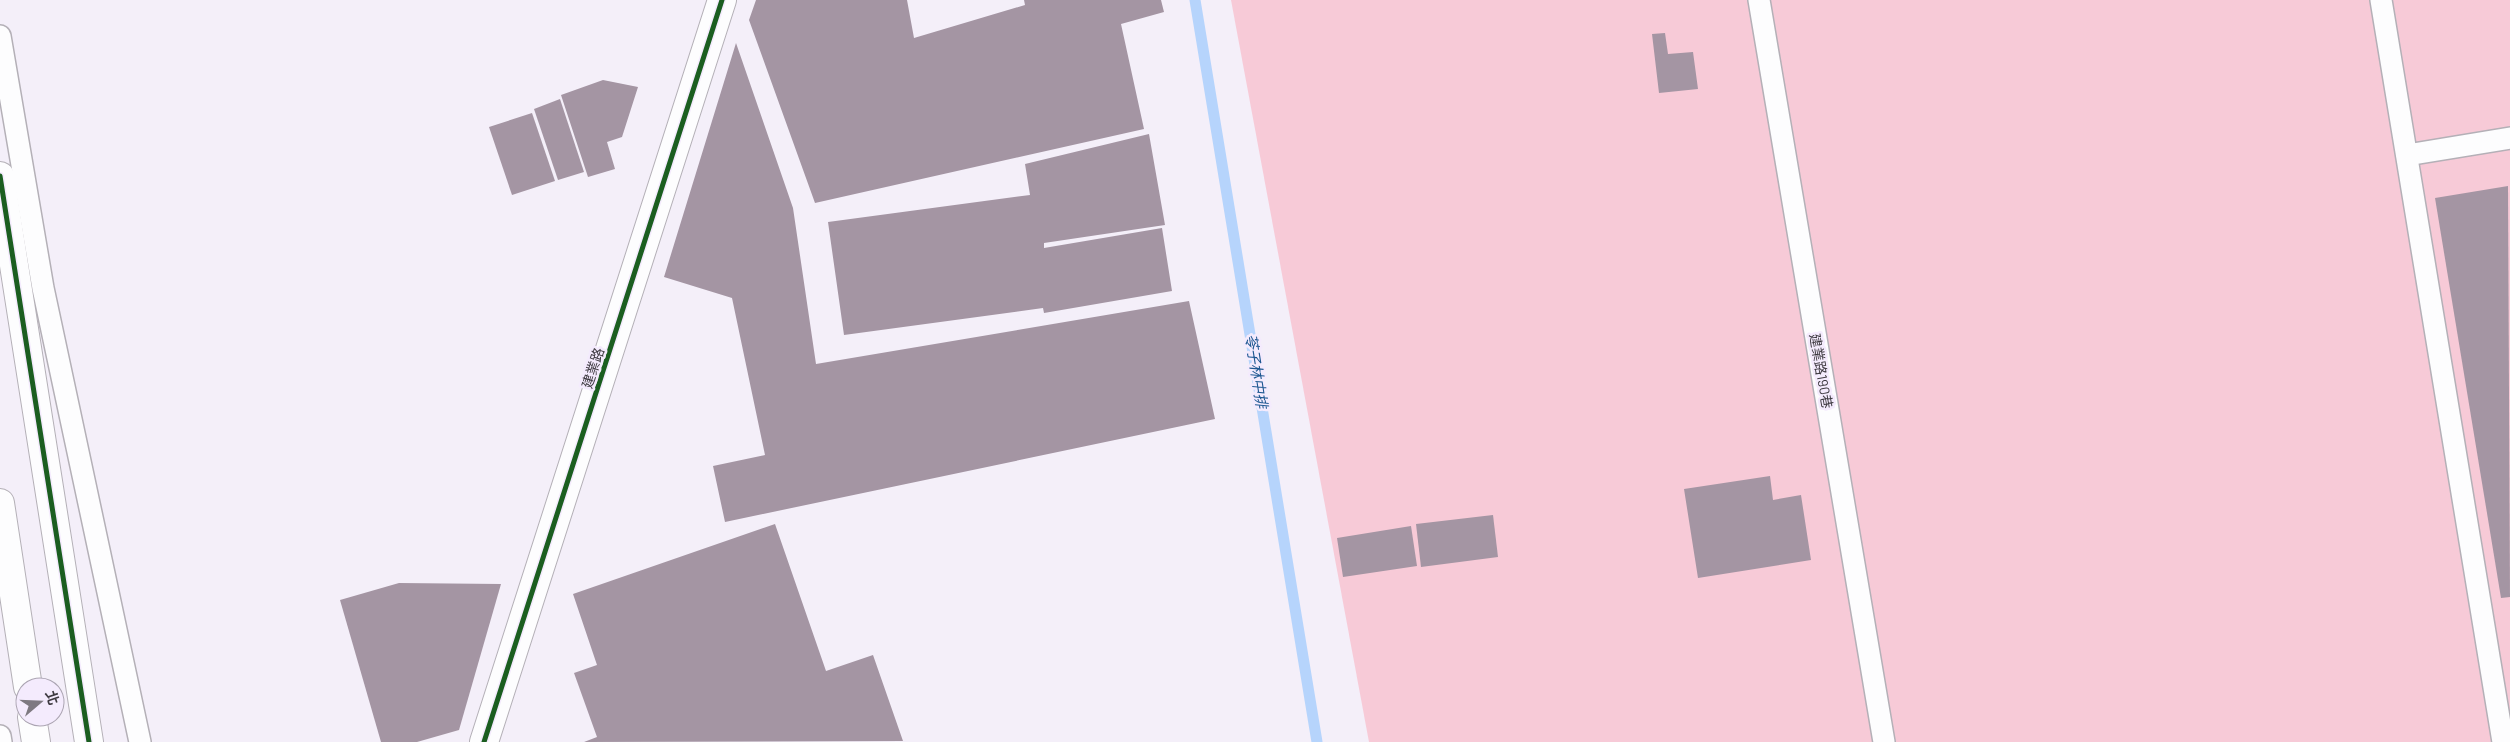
<svg xmlns="http://www.w3.org/2000/svg" width="2510" height="742" font-family="Barlow,'Noto Sans TC',sans-serif">
<style>
.green{fill:#f7cad7}
.lines{fill:none;stroke-linecap:round;stroke-linejoin:round}
.stream{stroke:#b6d4fc;stroke-width:11}
.building{fill:#a495a3}
.lane-casing{stroke:#b4b0b7;stroke-width:24}
.secondary-casing{stroke:#b4b0b7;stroke-width:30}
.lane{stroke:#fdfdfe;stroke-width:21}
.secondary{stroke:#fdfdfe;stroke-width:28}
.cycleway-casing{stroke:#f4ebfd;stroke-width:8}
.cycleway{stroke:#1b5e20;stroke-width:5}
.labels{text-anchor:middle;stroke-width:5;stroke-linejoin:round;paint-order:stroke}
.street-label{font-size:14px;fill:#3e3a41;stroke:#f4ebfd}
.water-label{font-size:15px;font-style:italic;fill:#1d5791;stroke:#f4ebfd}
</style>
<rect width="100%" height="100%" fill="#f4eff9"/>
<path class="green" d="M1231 0H2510V742H1369Z"/>
<g class="lines">
<path class="stream" d="M1195 0 1317 742"/>
</g>
<g class="building">
<path d="M756 0H907L914 38 1025 5 1024 0H1161L1164 12 1121 24 1144 129 815 203 749 20Z"/>
<path d="M1665 33 1668 54 1693 52 1698 89 1659 93 1652 34Z"/>
<path d="M736 43 793 208 816 364 1189 301 1215 419 725 522 713 466 765 455 732 298 664 277Z"/>
<path d="M603 80 638 87 622 137 607 142 615 169 588 177 561 95Z"/>
<path d="M560 99 584 172 558 180 534 109Z"/>
<path d="M532 113 555 181 512 195 489 127Z"/>
<path d="M1149 134 1165 225 1044 243V248L1162 228 1172 291 1044 313 1043 308 844 335 828 222 1030 195 1025 164Z"/>
<path d="M2508 186 2510 597 2501 598 2435 198Z"/>
<path d="M1770 476 1773 500 1801 495 1811 560 1698 578 1684 489Z"/>
<path d="M1493 515 1498 557 1421 567 1416 524Z"/>
<path d="M775 524 826 671 873 655 903 741 584 742 597 737 574 673 597 665 573 594Z"/>
<path d="M1411 526 1417 566 1343 577 1337 538Z"/>
<path d="M399 583 501 584 459 730 417 742H381L340 600Z"/>
</g>
<g class="lines">
<defs>
<g id="lane">
<path d="M1759 0 1884 742"/>
<path d="M2381 0 2503 742"/>
<path d="M0 36 43 288 140 742"/>
<path d="M2407 155 2510 138"/>
<path d="M0 736 1 742"/>
</g>
<g id="secondary">
<path d="M0 176 89 742"/>
<path d="M0 503 28 687"/>
<path d="M32 717 36 742"/>
<path d="M484 742 722 0"/>
</g>
</defs>
<use href="#lane" class="lane-casing"/>
<use href="#secondary" class="secondary-casing"/>
<use href="#lane" class="lane"/>
<use href="#secondary" class="secondary"/>
<defs>
<g id="cycleway">
<path d="M0 176 89 742"/>
<path d="M484 742 722 0"/>
</g>
</defs>
<use href="#cycleway" class="cycleway-casing"/>
<use href="#cycleway" class="cycleway"/>
</g>
<g class="labels">
<g class="street-label">
<text transform="translate(593 368) rotate(-72)" y="5">建業路</text>
<text transform="translate(1821 371) rotate(80)" y="5">建業路190巷</text>
</g>
<g class="water-label">
<text transform="translate(1256 371) rotate(81)" y="5">苓子林中排</text>
</g>
</g>
<g transform="translate(40 702) rotate(71)"><circle r="24" fill="#f4ebfd" stroke="#aba4b2"/>
<path d="M0-4L9 19L0 12L-9 19Z" fill="#7e7981"/>
<text y="-8" font-size="14" font-weight="bold" text-anchor="middle" fill="#3e3a41">北</text>
</g>
</svg>
